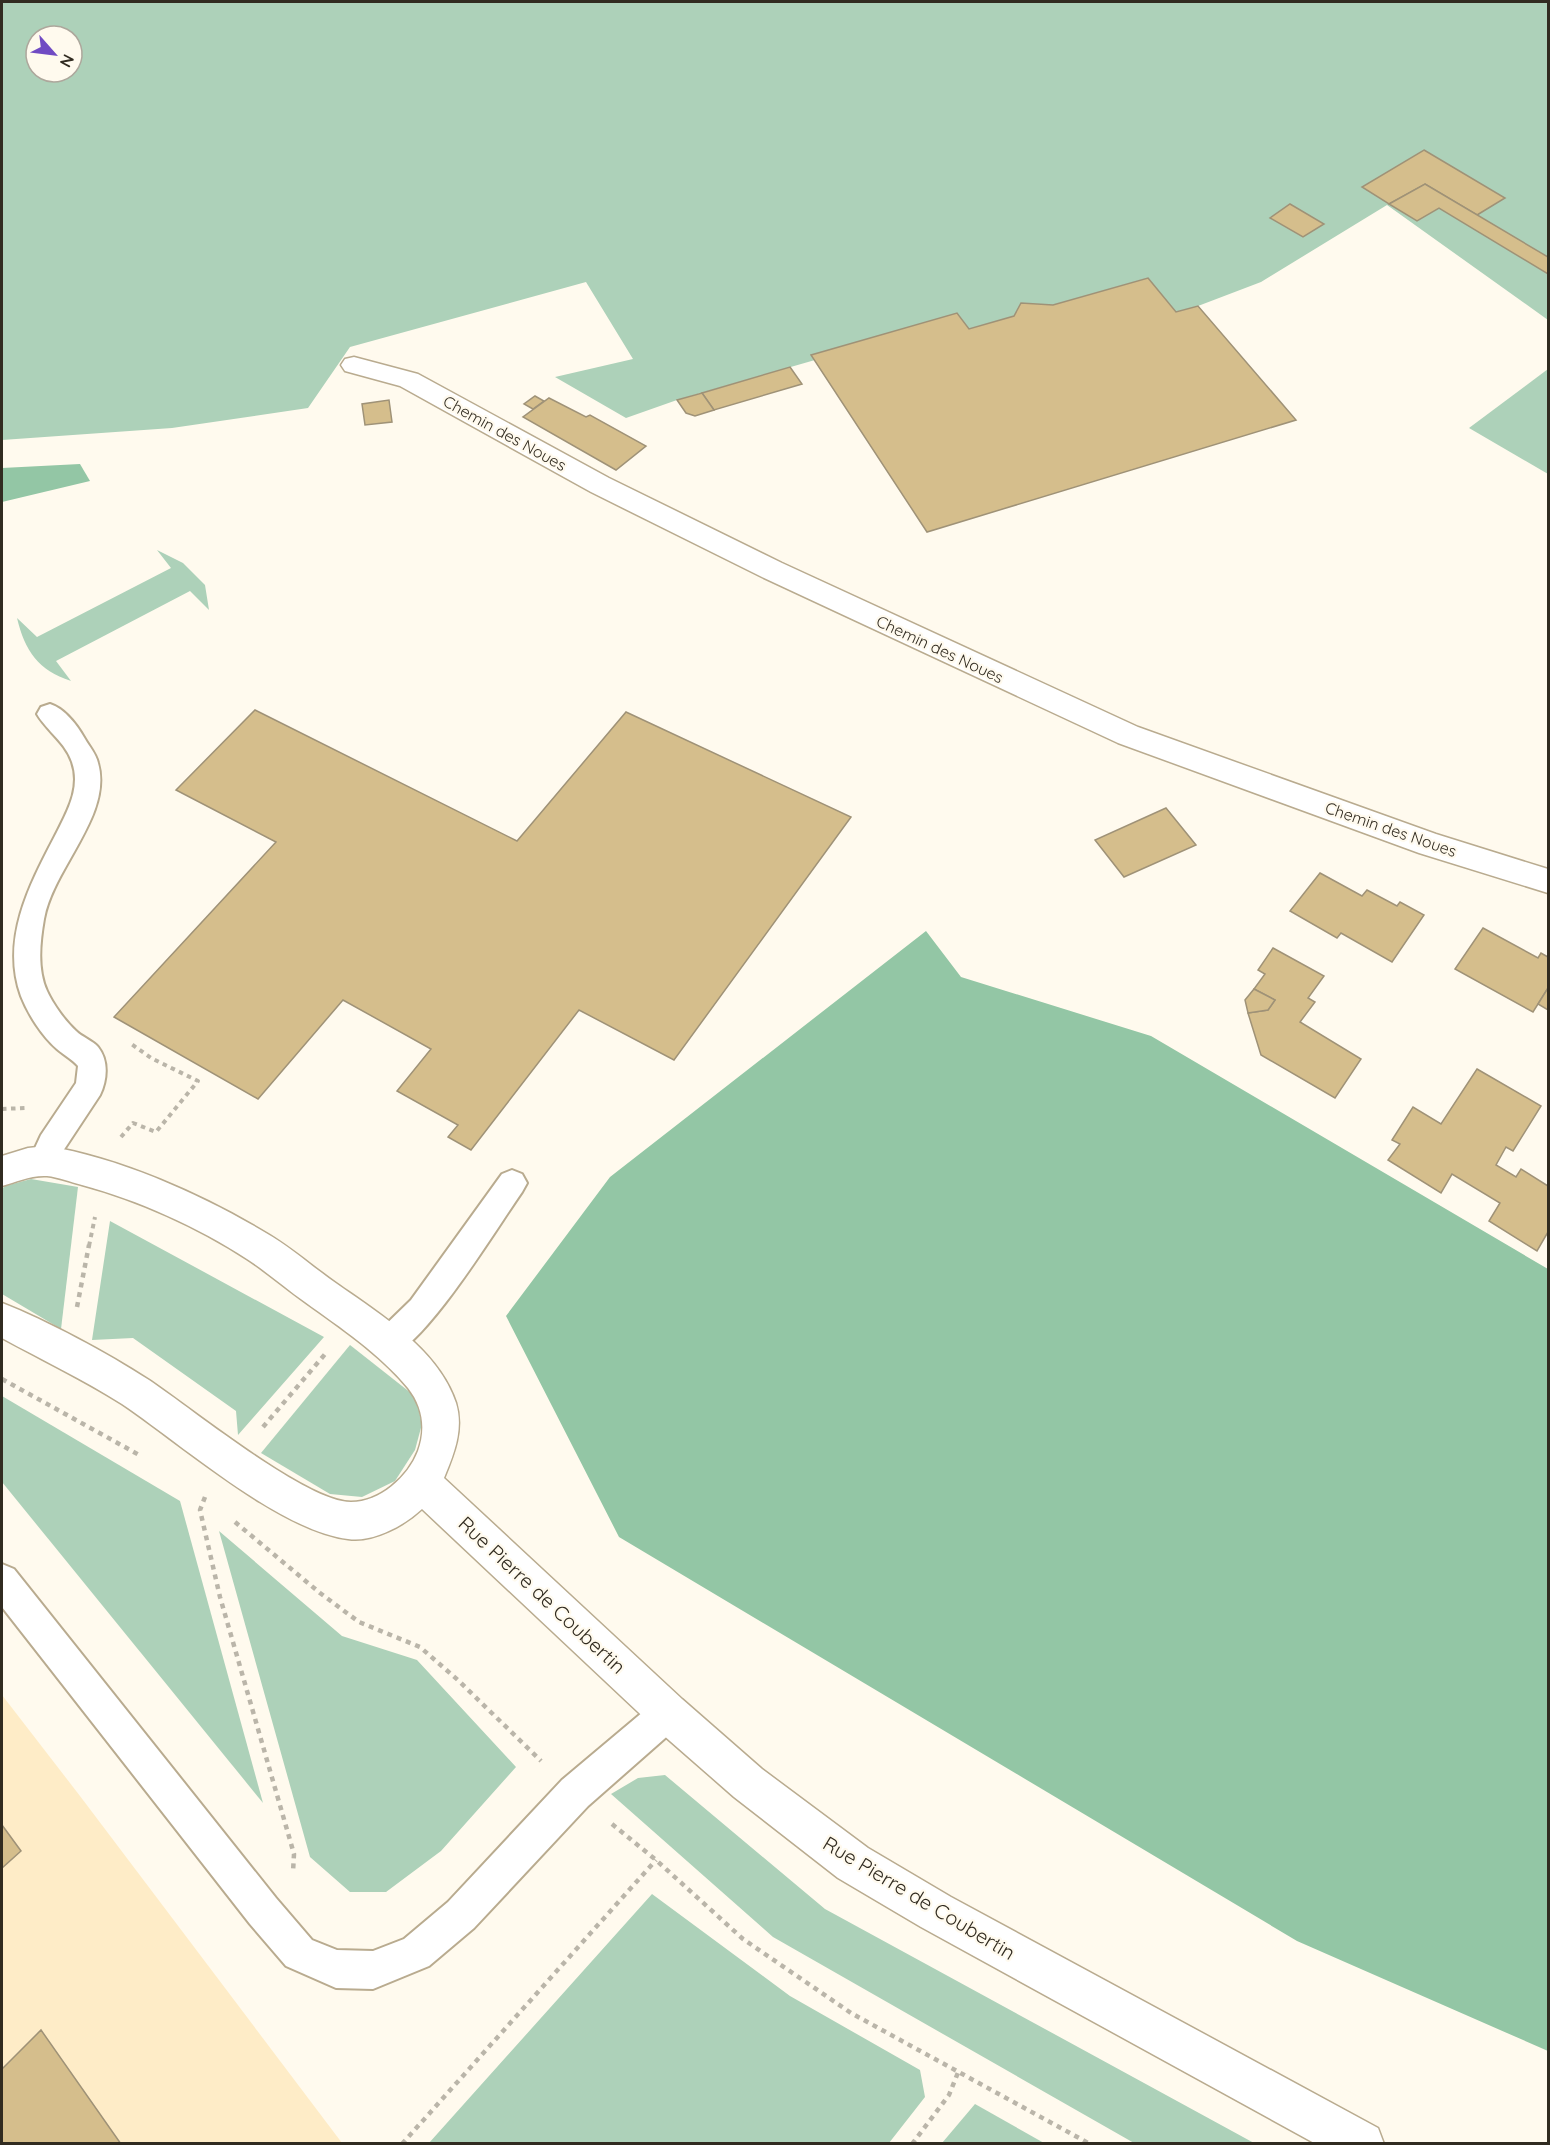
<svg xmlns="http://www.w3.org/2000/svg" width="1550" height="2145" font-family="Quicksand,sans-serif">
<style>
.built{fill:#feecc7}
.green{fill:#add1b9;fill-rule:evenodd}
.forest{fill:#93c6a5}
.building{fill:#d5be8c;stroke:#9f9277;stroke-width:1.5}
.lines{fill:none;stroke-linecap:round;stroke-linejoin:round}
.service-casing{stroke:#b9ab8f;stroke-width:4}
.minor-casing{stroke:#b9ab8f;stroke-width:3}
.path-far1{stroke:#bab5a9;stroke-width:4;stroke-dasharray:4.5 4.5;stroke-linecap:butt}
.path{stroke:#bab5a9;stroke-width:4.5;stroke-dasharray:5 5;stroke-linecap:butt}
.service{fill:#fff;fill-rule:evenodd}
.minor{fill:#fff;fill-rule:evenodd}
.labels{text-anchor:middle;stroke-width:4.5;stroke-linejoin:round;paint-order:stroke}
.street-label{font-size:16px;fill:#312b20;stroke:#fffaee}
.near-street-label{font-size:20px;fill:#312b20;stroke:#fffaee}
</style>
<rect width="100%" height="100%" fill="#fffaee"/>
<path class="built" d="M2 1695 80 1796 342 2143H2Z"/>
<g class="green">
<path d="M2 2H1548V320L1387 205 1261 282 1198 306 1176 312 1148 278 1053 305 1021 303 1014 316 969 329 956 314 811 355 815 360 677 400 626 418 555 377 633 359 586 282 350 347 308 408 172 428 2 440ZM36 36H72V72H36Z"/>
<path d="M1548 369V474L1469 428Z"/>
<path d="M157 550 183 563 205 585 209 610 190 591 56 661 71 681C38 670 25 651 17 618L37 637 171 568Z"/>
<path d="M31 1179 78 1187 61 1329 2 1294V1189L5 1186Z"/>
<path d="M110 1221 324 1337 238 1435 236 1411 133 1338 92 1340Z"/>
<path d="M350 1345 416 1397 422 1424 415 1450 395 1481 362 1497 330 1494 261 1453Z"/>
<path d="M2 1396 180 1501 263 1803 2 1482Z"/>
<path d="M219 1531 342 1636 417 1660 516 1767 441 1851 386 1892H350L310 1857Z"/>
<path d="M665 1775 825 1909 1254 2143H1134L773 1937 611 1794 638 1778Z"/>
<path d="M652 1894 790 1996 920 2070 925 2097 889 2143H429Z"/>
<path d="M975 2104 1044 2143H942Z"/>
</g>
<g class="forest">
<path d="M80 464 90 481 2 502V468Z"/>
<path d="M926 931 961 977 1151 1036 1548 1269V2051L1297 1941 619 1537 506 1316 610 1177Z"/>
</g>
<g class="building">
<path d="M1424 150 1505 198 1477 215 1425 184 1389 204 1362 187Z"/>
<path d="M1425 184 1548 257V274L1439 208 1417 221 1389 204Z"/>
<path d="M1290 204 1324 224 1303 237 1270 218Z"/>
<path d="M1148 278 1176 312 1198 306 1296 420 927 532 811 355 957 313 969 329 1014 316 1021 303 1053 305Z"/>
<path d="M790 367 802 384 714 410 702 393Z"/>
<path d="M702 393 714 410 695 416 686 413 677 400Z"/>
<path d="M535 396 544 401 533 409 524 404Z"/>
<path d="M549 398 586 417 590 415 646 446 616 470 523 417Z"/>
<path d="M389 400 392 422 365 425 362 404Z"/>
<path d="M255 710 517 841 626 712 851 817 674 1060 579 1010 471 1150 448 1137 458 1125 397 1091 431 1049 343 1000 258 1099 114 1017 276 842 176 790Z"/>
<path d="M1166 808 1196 845 1124 877 1095 840Z"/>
<path d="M1320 873 1362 896 1367 890 1397 906 1400 902 1424 915 1392 962 1341 933 1337 938 1290 911Z"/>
<path d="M1483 928 1538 958 1541 953 1548 957V988L1533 1012 1455 969Z"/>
<path d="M1273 948 1324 976 1308 998 1315 1002 1300 1022 1361 1059 1335 1098 1261 1055 1248 1013 1268 1010 1275 1000 1254 989 1265 974 1258 970Z"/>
<path d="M1548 988V1010L1538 1004Z"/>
<path d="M1254 989 1275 1000 1268 1010 1248 1013 1245 1000Z"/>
<path d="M1477 1069 1541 1106 1513 1151 1506 1147 1496 1165 1516 1177 1521 1169 1548 1186V1232L1537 1251 1489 1221 1500 1203 1452 1174 1441 1193 1388 1160 1400 1144 1392 1140 1413 1107 1441 1124Z"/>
<path d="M2 1825 21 1851 2 1868Z"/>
<path d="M41 2030 121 2144H2V2069Z"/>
</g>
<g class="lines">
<defs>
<g id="service">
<path d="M50 704C65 709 77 725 85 739 89 746 96 754 98 763 113 815 53 868 44 919 40 942 37 969 47 991 53 1004 65 1021 76 1031 82 1037 93 1041 98 1047 109 1061 107 1080 100 1095L63 1151 54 1170 44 1174 34 1170 29 1161 41 1135 76 1083 78 1066C72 1059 64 1055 57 1049 42 1036 28 1014 21 996 0 938 31 882 57 832 68 810 81 787 72 762 66 743 47 731 37 714L41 707Z"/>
<path d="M512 1170 522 1174 527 1183 522 1192C494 1232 428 1342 387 1359L376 1354 371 1344 376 1334 411 1300 502 1174Z"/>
<path d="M2 1564 14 1569 276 1898 312 1940 337 1950 373 1951 404 1939 448 1902 562 1780 656 1701 668 1696 680 1701 685 1713 680 1725 588 1806 474 1928 429 1966 373 1989 336 1988 286 1966 250 1924 2 1607Z"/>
</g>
<g id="minor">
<path d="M354 357 418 374 609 478 782 563 1138 727 1436 834 1548 869V893L1419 853 1118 743 762 577 591 492 400 386 345 371 341 365 345 359Z"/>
<path d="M47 1146C120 1158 203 1195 266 1233 292 1248 315 1269 340 1286 383 1316 439 1351 456 1403 464 1429 454 1454 444 1478L682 1699 762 1769 868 1848 951 1897 1378 2128 1384 2144H1316L921 1927 838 1878 734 1797 654 1727 422 1509C405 1525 373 1543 348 1539 280 1531 180 1443 122 1404 83 1379 42 1360 2 1338V1303C48 1321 107 1353 149 1380 191 1408 306 1502 351 1502 380 1502 408 1477 418 1451 426 1429 423 1407 408 1388 380 1354 341 1328 305 1302 285 1288 267 1272 247 1259 198 1227 138 1200 82 1185 70 1182 58 1177 47 1176 31 1175 16 1182 2 1186V1156L28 1148Z"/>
</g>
</defs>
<use href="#service" class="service-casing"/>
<use href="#minor" class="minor-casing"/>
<g class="path-far1">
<path d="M2 1109 25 1108"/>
<path d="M121 1137 133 1123 156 1132 198 1081 151 1058 130 1043"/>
<path d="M89 1246 95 1217"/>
</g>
<g class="path">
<path d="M77 1307 89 1245"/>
<path d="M2 1379 141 1456"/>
<path d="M263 1427 326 1353"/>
<path d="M205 1497 200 1510 220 1597 294 1854 293 1872"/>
<path d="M235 1522 320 1593 359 1622 420 1647 459 1681 541 1761"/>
<path d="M612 1824 656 1860 743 1939 851 2013 1090 2144"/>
<path d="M402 2144 656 1860"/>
<path d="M912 2144 949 2095 959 2070"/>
</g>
<use href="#service" class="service"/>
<use href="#minor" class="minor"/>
</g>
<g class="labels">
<g class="street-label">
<text transform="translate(505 433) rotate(29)" y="6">Chemin des Noues</text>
<text transform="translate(940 649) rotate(25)" y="6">Chemin des Noues</text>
<text transform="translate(1391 829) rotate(19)" y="6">Chemin des Noues</text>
</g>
<g class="near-street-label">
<text transform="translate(542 1595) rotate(43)" y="7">Rue Pierre de Coubertin</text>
<text transform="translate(919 1898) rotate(31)" y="7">Rue Pierre de Coubertin</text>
</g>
</g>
<rect width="1550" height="2145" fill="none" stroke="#312b20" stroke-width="6"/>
<g transform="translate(54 54) rotate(118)"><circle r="28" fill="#fffaee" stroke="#ada79c" stroke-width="1.5"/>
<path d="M0-4.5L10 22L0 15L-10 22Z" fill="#704bc3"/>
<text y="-9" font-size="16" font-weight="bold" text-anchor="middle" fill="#312b20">N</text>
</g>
</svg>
